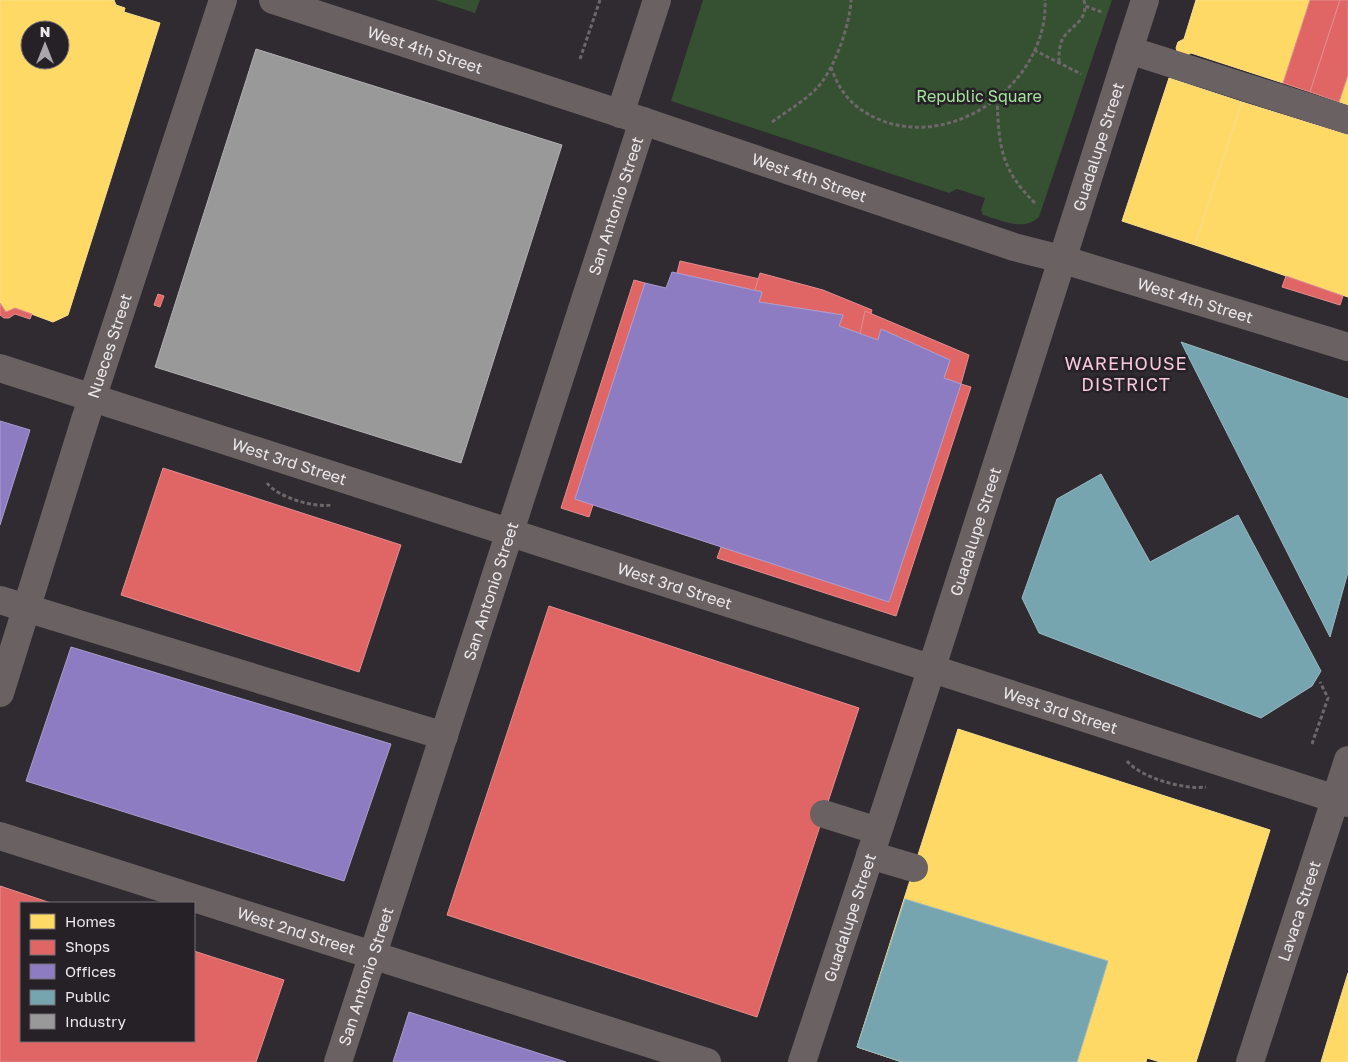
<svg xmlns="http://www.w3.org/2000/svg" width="1348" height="1062" font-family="'Golos Text',sans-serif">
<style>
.green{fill:#365032}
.homes{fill:#ffd966;stroke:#f9de8e;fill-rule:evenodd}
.shops{fill:#e06666;stroke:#e38d8e}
.offices{fill:#8e7cc3;stroke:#aa9ccf}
.public{fill:#76a5af;stroke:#99b9c1}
.industry{fill:#999;stroke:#b2b1b2}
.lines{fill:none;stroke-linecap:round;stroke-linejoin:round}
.path{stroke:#6d6769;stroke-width:3;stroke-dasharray:4 2.5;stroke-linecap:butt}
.minor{stroke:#6a6162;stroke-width:28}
.major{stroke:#6a6163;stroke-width:28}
.labels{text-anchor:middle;stroke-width:5;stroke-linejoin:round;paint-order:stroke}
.street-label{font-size:16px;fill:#ebe8ec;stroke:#262127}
.park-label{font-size:16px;fill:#a5e49c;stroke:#262127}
.neighbourhood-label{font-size:18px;letter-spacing:1px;fill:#f8c8db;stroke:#262127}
</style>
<rect width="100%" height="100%" fill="#2f2b30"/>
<g class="green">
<path d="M435 0H480L475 13Z"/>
<path d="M703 0H1112L1039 217C1023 232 1001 220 983 215L981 210 985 198 957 189 949 193 671 101Z"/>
</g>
<g class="homes">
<path d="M0 0H114L116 5 125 8 124 12 160 23 68 315 53 322 15 308 6 312 0 303ZM30 30H60V60H30Z"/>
<path d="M1196 0H1310L1283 83 1191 53 1186 56 1178 54 1176 48 1178 42 1184 39Z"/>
<path d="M1348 75V105L1339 102Z"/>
<path d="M1169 78 1242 102 1195 245 1122 221Z"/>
<path d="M1242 102 1348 135V297L1195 245Z"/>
<path d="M958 729 1270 830 1196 1062H1160L1147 1058 1146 1062H902L857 1047Z"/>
<path d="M1348 973V1062H1321L1340 999Z"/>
</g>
<g class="shops">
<path d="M1310 0H1340L1310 92 1283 83Z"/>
<path d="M1340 0H1348V75L1339 102 1310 92Z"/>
<path d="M680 261 764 280 762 292 677 273Z"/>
<path d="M760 273 823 290 872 310 865 335 839 326 843 315 759 302 762 292 755 290Z"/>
<path d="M1286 276 1343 296 1340 305 1282 287Z"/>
<path d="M634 280 645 283 575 499 593 505 589 517 561 508Z"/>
<path d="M158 294 164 296 160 307 154 305Z"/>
<path d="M0 303 6 312 15 308 32 314 30 319 15 314 9 318H4L0 315Z"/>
<path d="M865 311 969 355 961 384 944 378 950 360 881 329 878 340 860 334Z"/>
<path d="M961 384 971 387 896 616 717 558 721 547 889 602Z"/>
<path d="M163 468 401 545 359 672 121 595Z"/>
<path d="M549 606 859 708 757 1017 447 915Z"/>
<path d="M0 886 51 903H21V1041H194V951L284 980 256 1062H0Z"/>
</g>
<g class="offices">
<path d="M672 272 762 292 759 302 843 315 839 326 878 340 881 329 950 360 944 378 961 384 889 602 575 499 645 283 666 288Z"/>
<path d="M0 421 30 430 0 525Z"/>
<path d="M71 647 391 744 344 881 26 781Z"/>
<path d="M409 1012 566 1062H393Z"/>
</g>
<g class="public">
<path d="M1181 342 1348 399V572L1330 637Z"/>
<path d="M1101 474 1150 562 1238 515 1321 671 1312 686 1261 718 1039 633 1022 598 1057 499Z"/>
<path d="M905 899 1108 961 1077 1062H902L857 1047Z"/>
</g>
<path class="industry" d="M256 49 562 145 461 463 155 367Z"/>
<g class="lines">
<g class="path">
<path d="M1084 0 1085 6 1102 12"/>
<path d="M1034 50 1081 74"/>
<path d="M580 59 600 0"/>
<path d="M1059 62C1059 54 1059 45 1063 38 1071 26 1085 22 1085 6"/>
<path d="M831 67C840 93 853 108 878 119 954 152 1049 81 1045 0"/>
<path d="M997 99C999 145 1000 169 1035 203"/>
<path d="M772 122C787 111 803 102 816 89 834 71 850 25 851 0"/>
<path d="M267 483C277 497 314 508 331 505"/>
<path d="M1312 744 1328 698 1320 682"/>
<path d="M1127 761C1141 778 1185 790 1206 787"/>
</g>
<g class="minor">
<path id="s1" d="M273 0 643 121 1014 247 1061 259 1348 347"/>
<path d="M1129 50 1348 120"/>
<path d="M620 114 657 0"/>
<path id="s2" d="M0 368 1348 803"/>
<path d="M0 600 444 736"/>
<path id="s3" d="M0 693 85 420 223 0"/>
<path d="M824 814 878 831"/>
<path id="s4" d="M0 836 707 1062"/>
<path d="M870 855 914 868"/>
<path id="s5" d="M338 1062 643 121"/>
</g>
<g class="major">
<path id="s6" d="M802 1062 924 692 1145 0"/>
<path id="s7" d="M1250 1062 1348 760"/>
</g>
</g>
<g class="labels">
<g class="street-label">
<text dy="6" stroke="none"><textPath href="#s1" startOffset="160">West 4th Street</textPath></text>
<text dy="6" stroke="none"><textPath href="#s6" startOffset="962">Guadalupe Street</textPath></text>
<text dy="6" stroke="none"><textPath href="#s1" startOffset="565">West 4th Street</textPath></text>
<text dy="6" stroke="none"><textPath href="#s5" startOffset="900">San Antonio Street</textPath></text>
<text dy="6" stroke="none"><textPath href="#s1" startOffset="970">West 4th Street</textPath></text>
<text dy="6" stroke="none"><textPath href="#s3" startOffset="364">Nueces Street</textPath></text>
<text dy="6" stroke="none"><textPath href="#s2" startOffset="304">West 3rd Street</textPath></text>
<text dy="6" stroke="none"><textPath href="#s6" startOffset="558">Guadalupe Street</textPath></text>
<text dy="6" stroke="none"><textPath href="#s2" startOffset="709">West 3rd Street</textPath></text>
<text dy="6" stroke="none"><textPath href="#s5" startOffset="495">San Antonio Street</textPath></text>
<text dy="6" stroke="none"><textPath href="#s2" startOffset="1114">West 3rd Street</textPath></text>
<text dy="6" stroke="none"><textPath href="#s7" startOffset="159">Lavaca Street</textPath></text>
<text dy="6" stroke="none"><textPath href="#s6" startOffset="152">Guadalupe Street</textPath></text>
<text dy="6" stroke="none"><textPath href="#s4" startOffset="311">West 2nd Street</textPath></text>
<text dy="6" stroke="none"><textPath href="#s5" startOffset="90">San Antonio Street</textPath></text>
</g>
<g class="park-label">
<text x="979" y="102">Republic Square</text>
</g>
<g class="neighbourhood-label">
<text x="1126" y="370">WAREHOUSE<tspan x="1126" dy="21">DISTRICT</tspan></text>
</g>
</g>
<rect x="20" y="902" width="175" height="140" fill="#262127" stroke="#757176"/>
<rect x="30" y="914" width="25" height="15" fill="#ffd966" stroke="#757176"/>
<text x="65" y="927" font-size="15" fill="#ebe8ec">Homes</text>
<rect x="30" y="940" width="25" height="15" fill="#e06666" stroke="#757176"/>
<text x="65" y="952" font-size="15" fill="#ebe8ec">Shops</text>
<rect x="30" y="964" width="25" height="15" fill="#8e7cc3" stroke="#757176"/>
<text x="65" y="977" font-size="15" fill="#ebe8ec">Offices</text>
<rect x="30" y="990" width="25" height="15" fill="#76a5af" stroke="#757176"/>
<text x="65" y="1002" font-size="15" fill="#ebe8ec">Public</text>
<rect x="30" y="1014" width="25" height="15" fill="#999999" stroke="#757176"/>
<text x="65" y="1027" font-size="15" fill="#ebe8ec">Industry</text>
<g transform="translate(45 45)"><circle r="24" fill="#262127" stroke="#757176"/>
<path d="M0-4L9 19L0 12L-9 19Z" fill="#a9a6aa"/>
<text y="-8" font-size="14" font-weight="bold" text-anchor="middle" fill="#ebe8ec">N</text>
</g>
</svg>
